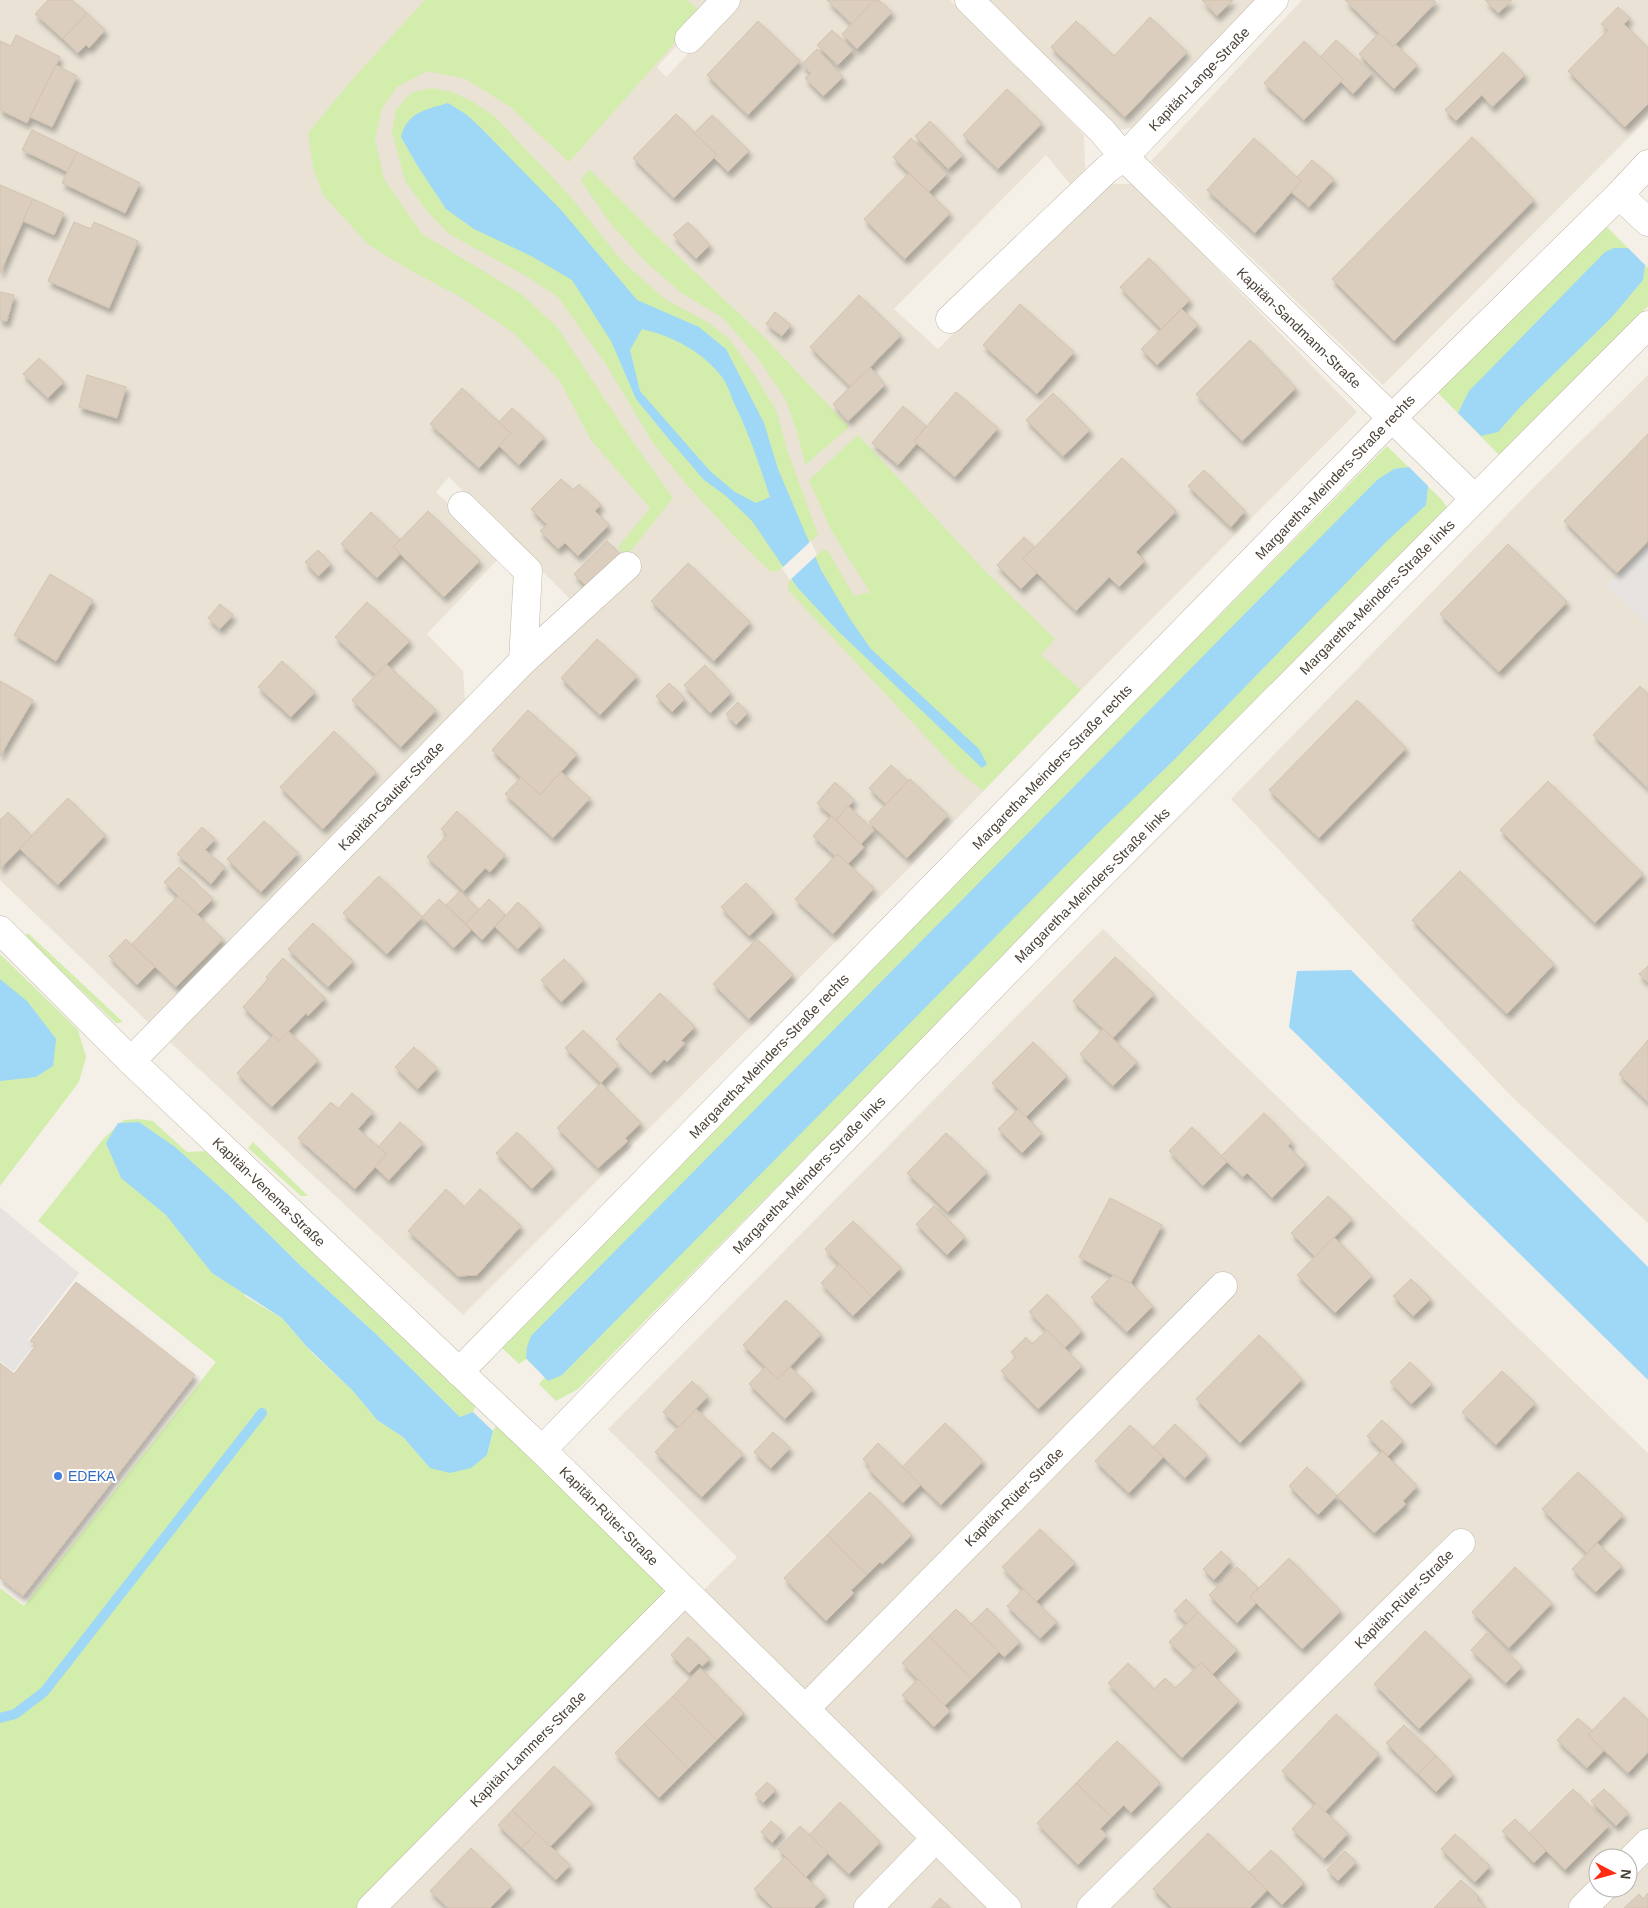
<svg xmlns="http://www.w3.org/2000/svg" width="1648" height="1908" font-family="Helvetica,sans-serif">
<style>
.residential{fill:#e9e2d5;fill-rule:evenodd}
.green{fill:#d3edad}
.parking{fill:#e6e3e0}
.water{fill:#9fd7f7;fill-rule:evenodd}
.pier{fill:#f5f0e7}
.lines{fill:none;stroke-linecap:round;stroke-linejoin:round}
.stream{stroke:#9fd7f7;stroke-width:10}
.building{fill:#dbcebf;stroke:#d3c3ae;filter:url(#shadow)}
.minor-casing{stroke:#c1b8a9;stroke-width:29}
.minor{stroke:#fff;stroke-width:28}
.shop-dot{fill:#3f7fe0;stroke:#fff;stroke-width:2}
.labels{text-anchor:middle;stroke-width:4;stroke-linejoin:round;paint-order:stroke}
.street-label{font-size:14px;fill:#494035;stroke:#fff}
.shop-label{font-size:14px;fill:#366cbe;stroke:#fff;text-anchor:start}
</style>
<defs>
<filter id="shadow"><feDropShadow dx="3" dy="5.5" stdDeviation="2.5" flood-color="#0004"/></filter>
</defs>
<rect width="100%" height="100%" fill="#f5f0e7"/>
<g class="residential">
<path d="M0 0H718L657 67 666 77 739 0H950L1084 135 1085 169 1070 184 1046 155 894 309 938 349 1102 184H1134L1357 412 1081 690 908 869 463 1315 170 1042 483 717 642 561 632 552 574 603 449 477 436 492 501 556 427 634 463 671 465 702 150 1024 0 880ZM531 256 800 522 821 570Z"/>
<path d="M988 0H1261L1136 127 1119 130Z"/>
<path d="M1302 0H1648V118L1383 385 1151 161Z"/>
<path d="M1648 375V1223L1511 1096 1231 799 1535 486Z"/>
<path d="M1103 929 1648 1453V1908H383L737 1557 608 1429ZM1598 1858H1628V1888H1598Z"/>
</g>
<g class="green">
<path d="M425 0H687L698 9 671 47 569 162 510 107 466 79 427 71 397 87 382 108 375 139 384 179 422 234 521 294 557 327 631 439 673 498 626 557 618 547 650 508 591 440 560 381 514 333 459 296 413 272 369 245 323 195 313 167 308 133 351 81Z"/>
<path d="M432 88 453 92 473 102 494 116 570 196 622 261 665 299 709 323 730 340 756 377 776 410 788 452 818 535 779 570 771 572 735 537 686 484 653 443 607 366 558 297 526 276 449 234 426 210 405 181 392 132 396 110 411 93Z"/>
<path d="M589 169 663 242 763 336 849 427 805 465 797 432 785 398 757 357 724 319 679 291 646 262 611 224 581 181Z"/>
<path d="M1605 225 1648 268V306L1500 456 1438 393Z"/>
<path d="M858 435 985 571 1055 639 1041 655 1081 690 983 791 955 768 788 590 789 581 823 550 828 551 854 596 870 592 831 530 809 480Z"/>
<path d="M1387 446 1443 501 1448 509 1384 569 578 1389 556 1401 539 1384 545 1377 526 1359 519 1364 499 1345Z"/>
<path d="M28 933 123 1022 116 1023 25 937Z"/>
<path d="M0 954 78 1030 86 1057 79 1082 0 1186Z"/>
<path d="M139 1119 153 1121 187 1152 207 1151 476 1403 473 1412 460 1417 375 1333 302 1267 230 1196 175 1148 246 1297 282 1318 311 1352 353 1391 377 1420 403 1437 430 1468 487 1455 493 1431 498 1423 663 1584V1595L366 1908H0V1588L24 1606 216 1362 38 1221 104 1138 124 1120Z"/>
<path d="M253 1142 308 1196H301L248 1148Z"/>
</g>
<g class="parking">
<path d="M1648 543V625L1607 586Z"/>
<path d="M0 1207 79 1273 28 1340 34 1345 14 1371 0 1361Z"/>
</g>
<g class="water">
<path d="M448 103 467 115 482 129 562 211 637 300 699 327 726 349 764 423 778 469 821 570 850 619 871 649 979 749 987 764 982 768 838 631 797 587 752 521 726 496 704 480 667 437 636 399 611 341 572 280 531 256 474 229 446 209 417 165 401 137C407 112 425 110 448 103ZM642 329C672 336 702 351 722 377 727 384 730 393 733 401 749 433 759 464 770 497L756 503 735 492 710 471 640 391 630 350Z"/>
<path d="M1614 248H1628L1645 265 1643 280 1611 318 1520 407 1498 432 1481 436 1458 413 1469 391 1605 252Z"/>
<path d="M1409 467 1428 486 1426 505 1387 541 1175 759 1098 833 562 1375 548 1381 526 1358 527 1347 531 1336 1377 480 1394 469Z"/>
<path d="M1351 970 1648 1267V1380L1289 1027 1297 971Z"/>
<path d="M0 979 28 1002 56 1039 53 1066 36 1077 0 1081Z"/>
<path d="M139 1122 175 1147 230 1196 302 1267 375 1333 460 1417 473 1412 493 1431 487 1455 471 1468 450 1473 430 1468 403 1437 377 1420 353 1391 307 1347 282 1318 212 1273 166 1215 121 1178 106 1143 118 1123Z"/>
</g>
<path class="pier" d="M811 541 817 555 790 580 782 568Z"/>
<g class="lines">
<path class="stream" d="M0 1718 15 1714 44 1692 262 1413"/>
</g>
<g class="building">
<path d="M48 0H72L87 13 63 39 35 14Z"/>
<path d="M827 0H874L852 24Z"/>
<path d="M874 0H879L892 12 857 49 842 34Z"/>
<path d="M1202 0H1233L1217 16Z"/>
<path d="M1345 0H1433L1436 2 1393 47Z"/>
<path d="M1485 0H1512L1498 13Z"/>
<path d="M1618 7 1630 18 1624 24 1648 48V104L1625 127 1568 71 1608 30 1601 24Z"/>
<path d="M87 13 105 30 89 48 86 45 78 53 63 39Z"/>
<path d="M1150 17 1187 52 1125 117 1051 47 1076 21 1114 56Z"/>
<path d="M758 21 800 61 748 115 707 75Z"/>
<path d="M832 30 853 50 838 65 817 45Z"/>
<path d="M1379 33 1393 47 1395 44 1417 65 1394 89 1359 54Z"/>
<path d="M16 35 60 57 27 123 0 110V41L11 46Z"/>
<path d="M1336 40 1372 73 1353 94 1341 82 1343 79 1320 57Z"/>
<path d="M1304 41 1343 79 1304 120 1264 83Z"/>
<path d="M817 49 843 77 823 96 805 78 811 74 802 64Z"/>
<path d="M1503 52 1525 75 1492 107 1482 95 1456 121 1445 110Z"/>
<path d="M56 65 77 76 52 127 30 117Z"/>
<path d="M1007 89 1042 123 998 169 963 135Z"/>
<path d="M676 114 717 155 674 198 633 158Z"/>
<path d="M712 115 749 151 728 172 714 158 717 155 694 133Z"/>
<path d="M930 121 963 155 948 169 915 136Z"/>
<path d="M32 130 77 152 68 172 22 150Z"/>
<path d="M1472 137 1534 200 1394 341 1332 279Z"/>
<path d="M911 138 947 174 929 192 893 157Z"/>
<path d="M1254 138 1301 181 1255 233 1207 190Z"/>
<path d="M77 152 140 183 125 213 62 183Z"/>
<path d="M1312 160 1334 179 1309 207 1291 192 1301 181 1297 177Z"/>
<path d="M909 173 950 213 905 259 864 219Z"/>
<path d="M0 185 33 199 0 273Z"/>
<path d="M33 199 64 213 54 235 23 221Z"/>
<path d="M74 222 91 229 94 222 138 241 109 308 48 281Z"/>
<path d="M688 222 710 245 696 259 673 235Z"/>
<path d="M1149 258 1190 300 1161 329 1120 287Z"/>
<path d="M0 292 14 295 7 321 0 320Z"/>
<path d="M859 295 901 335 851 387 810 347Z"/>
<path d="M1020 304 1074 352 1037 394 983 345Z"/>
<path d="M1182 309 1198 325 1157 365 1141 349Z"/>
<path d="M775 312 791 325 782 336 766 324Z"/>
<path d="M1250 340 1296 388 1242 441 1196 394Z"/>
<path d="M39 358 64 382 48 398 23 374Z"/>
<path d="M870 367 885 385 848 421 833 404Z"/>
<path d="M87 375 126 387 117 418 79 407Z"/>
<path d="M462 388 511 433 479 468 430 424Z"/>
<path d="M956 392 998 428 955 477 914 441Z"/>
<path d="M1053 393 1090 430 1063 456 1026 420Z"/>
<path d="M903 406 926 426 914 441 917 443 898 465 872 443Z"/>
<path d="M512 408 544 437 519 465 499 446 511 433 499 422Z"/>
<path d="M1648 434V541L1617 573 1564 521Z"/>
<path d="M1122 458 1176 511 1136 552 1145 561 1119 587 1109 577 1076 611 1023 559Z"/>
<path d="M1204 470 1245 511 1231 527 1188 486Z"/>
<path d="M561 479 573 490 579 484 601 505 595 511 609 525 578 556 565 543 558 549 540 531 547 525 531 509Z"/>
<path d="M428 511 480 561 444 597 393 547Z"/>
<path d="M371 512 400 540 393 547 400 554 377 578 341 544Z"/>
<path d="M1024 537 1034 547 1023 559 1037 573 1021 589 997 565Z"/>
<path d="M607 541 621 555 589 589 574 574Z"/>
<path d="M1508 544 1567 602 1499 672 1440 614Z"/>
<path d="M318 550 331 564 318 576 305 562Z"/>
<path d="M688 563 750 622 714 661 651 601Z"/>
<path d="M50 574 93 600 56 661 14 635Z"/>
<path d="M367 602 410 641 376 675 335 637Z"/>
<path d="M220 604 233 615 220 629 208 618Z"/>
<path d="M597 639 637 676 600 715 561 678Z"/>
<path d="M282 661 315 692 291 717 258 687Z"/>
<path d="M386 664 436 710 401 747 352 700Z"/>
<path d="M705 665 731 693 710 713 684 685Z"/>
<path d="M0 681 33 700 0 756Z"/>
<path d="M669 683 685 699 672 712 656 696Z"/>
<path d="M1640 686 1648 694V788L1593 735Z"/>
<path d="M1357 700 1406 748 1319 838 1269 790Z"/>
<path d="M738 702 748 713 736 725 726 714Z"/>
<path d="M528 710 577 754 540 795 492 750Z"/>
<path d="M334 731 376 772 323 829 280 787Z"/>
<path d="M891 765 908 781 886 804 869 788Z"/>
<path d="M561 772 590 798 553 838 505 794 521 777 540 795Z"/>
<path d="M910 779 948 815 907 858 869 822Z"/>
<path d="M1548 781 1643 874 1595 923 1500 830Z"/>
<path d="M835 782 854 800 836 820 817 803Z"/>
<path d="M68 798 105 835 58 885 19 848Z"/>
<path d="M848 806 874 830 861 844 836 820Z"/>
<path d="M457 811 505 855 490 872 485 868 464 891 427 857 447 835 441 829Z"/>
<path d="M8 812 32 836 0 869V820Z"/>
<path d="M831 816 864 847 848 864 837 854 835 856 813 836Z"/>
<path d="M264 821 298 853 261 892 227 859Z"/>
<path d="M202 827 215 839 205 850 225 867 211 884 177 854Z"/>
<path d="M837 854 874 888 833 934 795 899Z"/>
<path d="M179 867 213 899 197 915 164 882Z"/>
<path d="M1460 871 1554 964 1507 1014 1412 920Z"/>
<path d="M379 876 422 917 387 954 343 913Z"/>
<path d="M746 883 774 912 749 936 721 907Z"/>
<path d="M460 891 479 910 466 924 446 905Z"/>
<path d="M178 896 223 939 176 987 132 944Z"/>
<path d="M439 899 471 930 454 948 422 917Z"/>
<path d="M489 899 505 915 482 940 466 924Z"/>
<path d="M518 902 541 925 518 949 495 927Z"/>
<path d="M313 923 353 961 328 987 288 949Z"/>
<path d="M126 939 155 967 137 985 109 956Z"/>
<path d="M757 939 793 975 749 1019 713 984Z"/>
<path d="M1115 957 1154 994 1113 1038 1073 1001Z"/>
<path d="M283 958 325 998 308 1016 306 1013 279 1041 243 1007 268 979 266 977Z"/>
<path d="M564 959 584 980 561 1002 541 980Z"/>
<path d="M1648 966V983L1639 974Z"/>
<path d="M660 993 695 1027 681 1041 685 1043 667 1062 664 1059 651 1073 616 1039Z"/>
<path d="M1103 1029 1137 1062 1113 1086 1080 1054Z"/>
<path d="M583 1030 618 1065 601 1083 565 1048Z"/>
<path d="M288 1031 318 1060 272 1107 237 1073 273 1035 279 1041Z"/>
<path d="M1648 1040V1102L1619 1074Z"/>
<path d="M1033 1042 1067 1076 1026 1117 992 1083Z"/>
<path d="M414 1047 437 1068 418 1089 395 1067Z"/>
<path d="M601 1083 641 1123 625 1138 628 1141 598 1168 557 1128Z"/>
<path d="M352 1093 373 1112 358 1129 387 1154 355 1189 298 1138 331 1102 338 1109Z"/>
<path d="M1018 1109 1042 1133 1022 1153 998 1129Z"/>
<path d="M1264 1113 1292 1142 1288 1146 1306 1164 1272 1198 1247 1173 1243 1177 1221 1156Z"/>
<path d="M400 1122 423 1143 389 1180 375 1167 387 1154 378 1147Z"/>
<path d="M1192 1127 1227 1162 1203 1186 1169 1151Z"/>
<path d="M517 1132 553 1168 532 1189 496 1153Z"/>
<path d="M946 1133 987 1172 948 1212 907 1173Z"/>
<path d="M446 1189 464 1207 480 1189 521 1226 477 1275 458 1276 408 1231Z"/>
<path d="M1328 1196 1352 1219 1315 1257 1291 1233Z"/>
<path d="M1110 1198 1162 1225 1130 1284 1079 1257Z"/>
<path d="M934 1206 965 1237 947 1255 916 1224Z"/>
<path d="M853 1221 901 1268 872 1297 825 1249Z"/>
<path d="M1334 1237 1372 1276 1335 1313 1297 1275Z"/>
<path d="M839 1264 872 1297 853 1316 821 1283Z"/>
<path d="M1113 1275 1131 1283 1153 1306 1127 1332 1091 1297Z"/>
<path d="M1411 1279 1431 1299 1413 1316 1393 1296Z"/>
<path d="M76 1282 195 1375 23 1596 0 1578V1363L14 1374 36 1345 30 1341Z"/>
<path d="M1047 1294 1082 1331 1064 1348 1029 1312Z"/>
<path d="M786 1300 821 1334 778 1379 743 1345Z"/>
<path d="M1047 1330 1082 1366 1038 1409 1001 1371 1016 1357 1011 1352 1026 1337 1032 1344Z"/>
<path d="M1259 1335 1302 1379 1240 1443 1196 1399Z"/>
<path d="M1410 1362 1432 1384 1411 1404 1390 1382Z"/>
<path d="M765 1367 778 1379 790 1367 813 1389 785 1419 749 1384Z"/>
<path d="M1502 1371 1535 1403 1496 1445 1462 1412Z"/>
<path d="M692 1381 708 1396 679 1427 663 1412Z"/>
<path d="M696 1409 743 1454 702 1497 655 1452Z"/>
<path d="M1382 1420 1403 1441 1388 1456 1367 1436Z"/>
<path d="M945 1423 983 1461 941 1505 902 1467Z"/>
<path d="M1175 1424 1207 1455 1185 1478 1153 1447Z"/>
<path d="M1130 1425 1163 1457 1129 1493 1095 1461Z"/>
<path d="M773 1432 790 1448 771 1468 754 1452Z"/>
<path d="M878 1443 921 1485 903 1503 868 1469 870 1467 863 1459Z"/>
<path d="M1382 1451 1417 1486 1403 1501 1406 1504 1374 1533 1337 1496Z"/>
<path d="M1307 1467 1337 1496 1318 1515 1289 1486Z"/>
<path d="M1578 1472 1623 1515 1587 1553 1542 1509Z"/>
<path d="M870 1492 912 1535 882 1564 880 1562 867 1575 827 1535Z"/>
<path d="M1040 1529 1075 1563 1036 1602 1002 1567Z"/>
<path d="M827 1535 867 1575 851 1590 854 1593 826 1621 784 1578Z"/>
<path d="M1597 1543 1622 1566 1596 1592 1572 1569Z"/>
<path d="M1221 1551 1231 1561 1214 1580 1203 1569Z"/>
<path d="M1289 1558 1341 1611 1302 1649 1250 1597Z"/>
<path d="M1237 1567 1258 1588 1250 1597 1256 1603 1237 1623 1209 1595Z"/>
<path d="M1515 1567 1552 1603 1509 1648 1472 1612Z"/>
<path d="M1023 1589 1057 1622 1040 1638 1007 1606Z"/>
<path d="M1186 1599 1198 1612 1187 1623 1174 1611Z"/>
<path d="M987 1608 1020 1642 1004 1657 971 1624Z"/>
<path d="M956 1609 999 1652 972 1679 929 1636Z"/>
<path d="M1198 1612 1237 1650 1213 1674 1201 1663 1196 1668 1169 1642Z"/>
<path d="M1425 1631 1471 1676 1419 1729 1374 1684Z"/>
<path d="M1487 1633 1522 1667 1506 1683 1471 1650Z"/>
<path d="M929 1636 972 1679 944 1706 902 1663Z"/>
<path d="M688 1637 710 1659 702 1666 699 1663 689 1673 671 1655Z"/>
<path d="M1128 1663 1154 1689 1165 1678 1175 1688 1201 1663 1239 1701 1182 1758 1108 1683Z"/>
<path d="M700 1668 744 1713 717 1740 673 1696Z"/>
<path d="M918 1679 950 1711 934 1727 902 1695Z"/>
<path d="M673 1696 717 1740 688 1769 644 1724Z"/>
<path d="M1624 1697 1648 1720V1752L1628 1773 1588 1735Z"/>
<path d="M1336 1714 1379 1754 1325 1812 1282 1771Z"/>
<path d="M1578 1718 1592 1731 1588 1735 1604 1750 1587 1768 1557 1740Z"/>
<path d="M644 1724 688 1769 659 1798 615 1753Z"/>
<path d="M1404 1725 1436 1756 1418 1774 1386 1743Z"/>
<path d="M1117 1741 1160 1783 1131 1813 1124 1805 1112 1817 1076 1783Z"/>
<path d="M1436 1756 1453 1774 1436 1792 1418 1774Z"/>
<path d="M554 1766 592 1803 550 1847 512 1810Z"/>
<path d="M767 1782 776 1790 763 1803 755 1794Z"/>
<path d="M1076 1783 1112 1817 1100 1829 1107 1835 1078 1865 1037 1823Z"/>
<path d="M1573 1789 1609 1826 1565 1870 1529 1833Z"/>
<path d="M1604 1789 1628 1813 1616 1826 1591 1801Z"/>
<path d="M840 1802 880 1842 849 1874 809 1835Z"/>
<path d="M1316 1803 1348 1833 1324 1859 1292 1829Z"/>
<path d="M512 1810 536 1833 522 1848 498 1825Z"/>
<path d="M1515 1819 1546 1851 1534 1863 1502 1831Z"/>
<path d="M771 1821 782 1831 772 1843 761 1832Z"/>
<path d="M800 1826 828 1853 806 1877 778 1849Z"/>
<path d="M536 1833 570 1865 556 1880 522 1848Z"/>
<path d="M1208 1833 1267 1890 1250 1908H1172L1153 1889Z"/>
<path d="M1455 1834 1490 1866 1475 1882 1441 1849Z"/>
<path d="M471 1848 511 1887 490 1908H448L430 1891Z"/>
<path d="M1271 1850 1304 1883 1282 1905 1249 1872Z"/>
<path d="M1345 1851 1356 1862 1338 1881 1327 1870Z"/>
<path d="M785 1857 825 1896 814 1908H773L754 1889Z"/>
<path d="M1461 1880 1479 1897 1477 1899 1486 1908H1434Z"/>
<path d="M1648 1893V1908H1624L1639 1894 1643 1899Z"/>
<path d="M940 1898 950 1908H931Z"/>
</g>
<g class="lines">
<defs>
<g id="minor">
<path d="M969 0 1102 131 1124 157 1474 498"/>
<path d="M689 39 726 0"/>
<path d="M1619 195 1648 222"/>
<path d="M950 319 1107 169 1124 157 1274 0"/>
<path d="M523 661 627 566"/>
<path d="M0 930 131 1061 542 1450 1007 1908"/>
<path d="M131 1061 523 661 528 571 462 506"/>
<path d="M459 1372 1391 419 1619 195 1648 164"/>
<path d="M542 1450 1076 900 1648 325"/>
<path d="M805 1709 1223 1286"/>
<path d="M1628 1863 1648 1843"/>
<path d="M371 1908 685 1591"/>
<path d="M868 1908 936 1838"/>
<path d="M1091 1908 1461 1543"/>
<path d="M1583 1908 1603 1888"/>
</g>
</defs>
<use href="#minor" class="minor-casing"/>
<use href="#minor" class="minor"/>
</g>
<circle class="shop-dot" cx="58" cy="1476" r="5"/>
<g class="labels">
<g class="street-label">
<text transform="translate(1199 79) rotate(-46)" y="5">Kapitän-Lange-Straße</text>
<text transform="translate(1299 328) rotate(44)" y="5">Kapitän-Sandmann-Straße</text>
<text transform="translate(1335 477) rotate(-46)" y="5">Margaretha-Meinders-Straße rechts</text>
<text transform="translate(1377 597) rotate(-45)" y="5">Margaretha-Meinders-Straße links</text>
<text transform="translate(1052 767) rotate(-46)" y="5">Margaretha-Meinders-Straße rechts</text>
<text transform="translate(391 796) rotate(-46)" y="5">Kapitän-Gautier-Straße</text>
<text transform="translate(1092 885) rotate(-45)" y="5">Margaretha-Meinders-Straße links</text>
<text transform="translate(769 1056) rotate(-46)" y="5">Margaretha-Meinders-Straße rechts</text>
<text transform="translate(809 1175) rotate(-46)" y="5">Margaretha-Meinders-Straße links</text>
<text transform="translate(269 1192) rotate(44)" y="5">Kapitän-Venema-Straße</text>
<text transform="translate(1014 1497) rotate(-45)" y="5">Kapitän-Rüter-Straße</text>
<text transform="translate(609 1516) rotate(45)" y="5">Kapitän-Rüter-Straße</text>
<text transform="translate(1404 1599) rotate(-45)" y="5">Kapitän-Rüter-Straße</text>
<text transform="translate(528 1749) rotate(-45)" y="5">Kapitän-Lammers-Straße</text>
</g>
<g class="shop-label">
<text x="68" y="1481">EDEKA</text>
</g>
</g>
<g transform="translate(1613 1873) rotate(96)"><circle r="24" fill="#ffffff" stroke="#b6b3ae"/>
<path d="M0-4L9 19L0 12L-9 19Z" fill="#ff2c14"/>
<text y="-8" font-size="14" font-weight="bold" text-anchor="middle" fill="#494035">N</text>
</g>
</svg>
